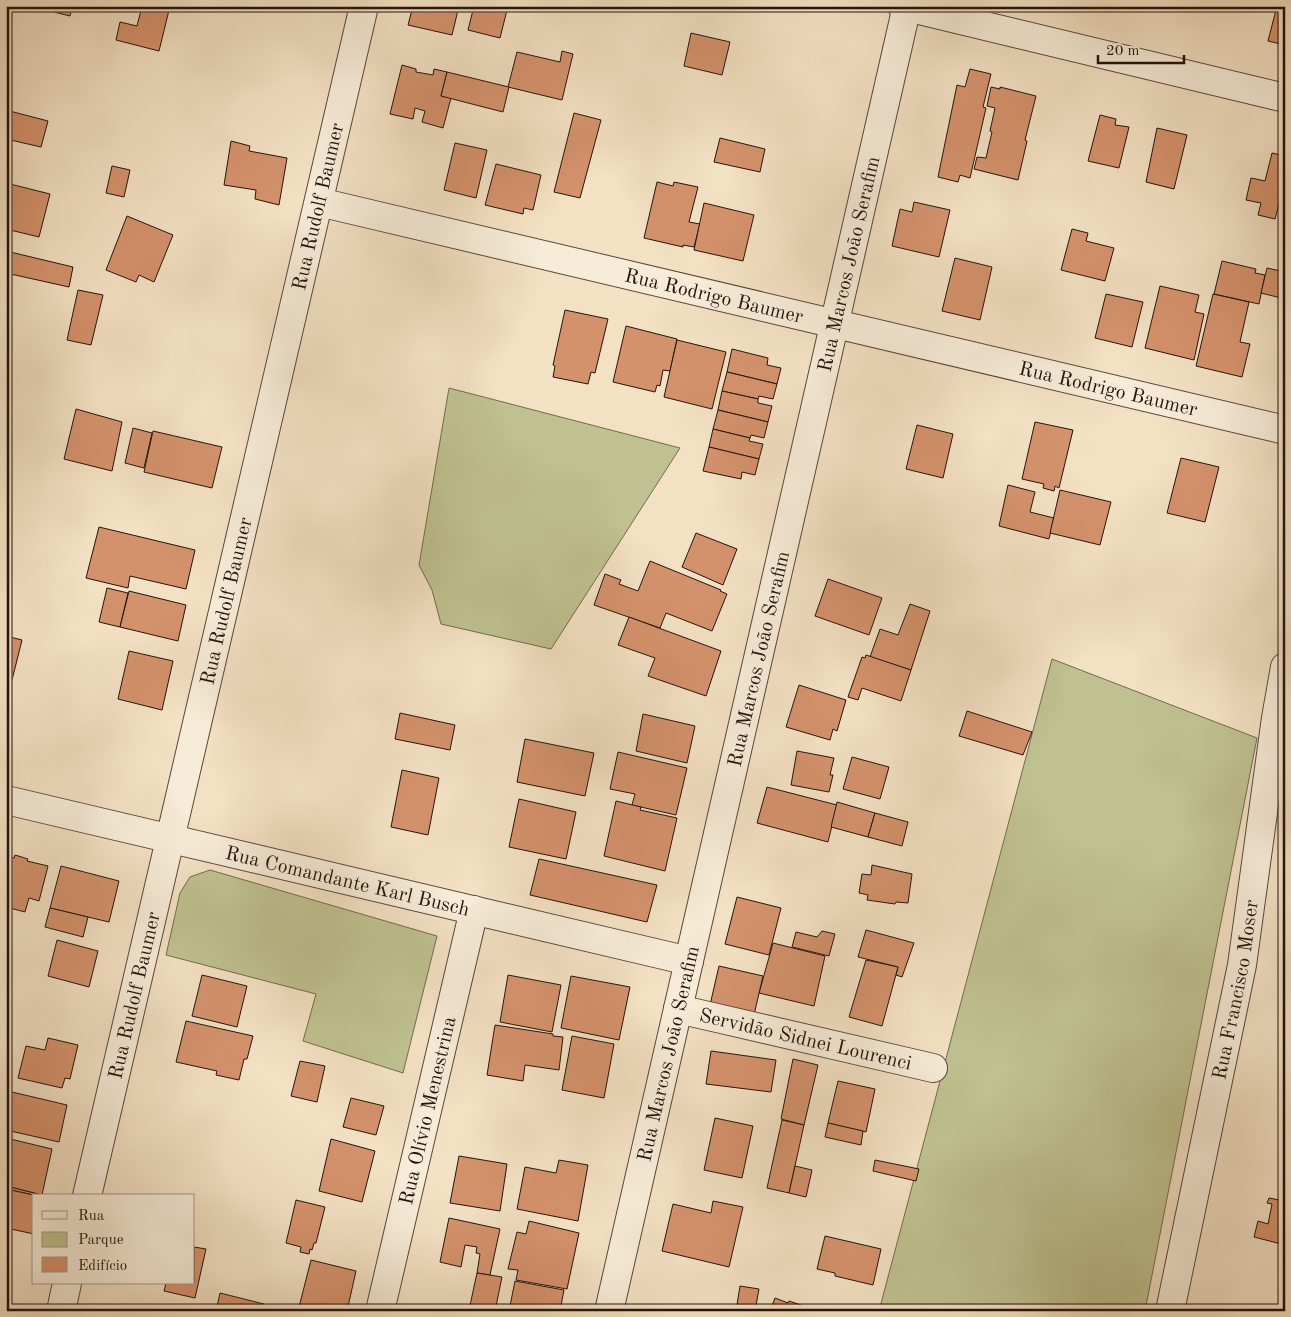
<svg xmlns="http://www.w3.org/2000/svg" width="1291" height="1317" font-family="'Old Standard TT',serif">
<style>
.green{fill:#bfc190;stroke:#726a4e}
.building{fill:#d4926c;stroke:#24130d}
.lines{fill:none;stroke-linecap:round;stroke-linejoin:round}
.minor-casing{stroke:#58463a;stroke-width:30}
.minor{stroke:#f7ecd8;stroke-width:28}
.labels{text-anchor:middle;stroke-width:4;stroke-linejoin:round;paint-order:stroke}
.street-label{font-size:20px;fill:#24130d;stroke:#f7ecd8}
</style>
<rect width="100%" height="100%" fill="#f3e1c3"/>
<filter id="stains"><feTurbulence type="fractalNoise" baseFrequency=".004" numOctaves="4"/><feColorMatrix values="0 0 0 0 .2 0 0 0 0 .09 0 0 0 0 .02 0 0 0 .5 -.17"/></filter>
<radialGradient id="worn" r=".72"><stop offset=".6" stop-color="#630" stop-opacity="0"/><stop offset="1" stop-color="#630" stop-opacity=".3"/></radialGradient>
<g class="green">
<path d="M449 388 680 448 551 649 441 624 432 590 419 565Z"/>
<path d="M1052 659 1257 738 1145 1311H879Z"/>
<path d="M210 870 437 936 403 1073 303 1041 316 994 166 955 180 893 190 877Z"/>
</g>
<g class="building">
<path d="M30 6H72L70 16Z"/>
<path d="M142 6H170L159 51 116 40 120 22 137 26Z"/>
<path d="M413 6H459L452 35 408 25Z"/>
<path d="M474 6H508L500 38 468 30Z"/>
<path d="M1277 6H1285V45L1268 41Z"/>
<path d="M691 33 730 42 722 75 684 66Z"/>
<path d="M562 51 573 54 562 100 508 87 517 52 560 62Z"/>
<path d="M402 65 416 69V72L433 75 434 69 447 72 441 96 451 98 443 128 422 122 425 111 415 108 413 119 390 114Z"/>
<path d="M970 69 991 74 983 107 986 108 970 178 960 175 958 182 938 177 957 85 965 87Z"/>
<path d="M447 72 509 87 503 112 441 96Z"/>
<path d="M991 87 1000 89V87L1036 96 1025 140 1027 141 1018 180 974 169 977 157 986 158 992 132 990 131 995 108 987 106Z"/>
<path d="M6 110 48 121 41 147 6 139Z"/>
<path d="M574 113 601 120 580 198 554 192Z"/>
<path d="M1100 115 1116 119 1115 125 1129 127 1119 168 1088 161Z"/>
<path d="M1157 128 1187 135 1174 189 1146 182Z"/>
<path d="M720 138 765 149 760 172 714 162Z"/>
<path d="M231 141 250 146 249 151 287 158 279 205 255 199 256 190 224 185Z"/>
<path d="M455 143 487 150 476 198 444 190Z"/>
<path d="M1272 153 1285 156V181L1275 219 1258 215 1261 203 1246 200 1251 178 1265 181Z"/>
<path d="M496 164 541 175 533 210 524 208 523 214 485 205Z"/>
<path d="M112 166 130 170 124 197 106 193Z"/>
<path d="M657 182 673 186 674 182 698 187 689 222 700 224 694 247 683 245V247L644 238Z"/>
<path d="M6 183 50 194 39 237 6 229Z"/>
<path d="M914 202 950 210 939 257 892 246 900 209 912 212Z"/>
<path d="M704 203 754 215 743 261 694 250Z"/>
<path d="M127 216 173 235 154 282 139 275 136 282 106 270Z"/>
<path d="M1072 229 1088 233 1086 241 1114 248 1105 281 1061 270Z"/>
<path d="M6 251 73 267 69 287 6 273Z"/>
<path d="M955 258 992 267 980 320 942 311Z"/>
<path d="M1222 261 1256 269 1255 273 1265 275 1259 304 1214 294Z"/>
<path d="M1267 268 1285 272V299L1261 293Z"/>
<path d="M1160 286 1199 295 1195 312 1204 314 1194 360 1145 348Z"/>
<path d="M78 290 103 295 91 345 67 340Z"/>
<path d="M1106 294 1143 302 1132 347 1095 338Z"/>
<path d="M1213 294 1249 302 1240 342 1250 344 1242 377 1196 366Z"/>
<path d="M565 310 608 319 595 373 591 372 588 384 553 377 555 366 553 365Z"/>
<path d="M626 326 677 339 670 371 663 370 660 386 657 385 655 392 613 382Z"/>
<path d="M6 331 12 332 6 359Z"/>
<path d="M677 340 726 352 712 409 664 397Z"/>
<path d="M732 349 768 358 767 365 781 368 777 384 727 372Z"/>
<path d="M727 372 777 384 773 399 759 396 758 399 722 391Z"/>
<path d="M722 391 758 399V403L772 406 768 422 718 410Z"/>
<path d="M76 409 122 422 112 471 64 459Z"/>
<path d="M718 410 768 422 764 438 751 435 750 438 713 429Z"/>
<path d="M1035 422 1073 430 1059 488 1055 486 1054 491 1043 488 1044 484 1022 479Z"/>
<path d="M917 425 953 434 943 478 906 469Z"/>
<path d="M133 428 152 433 144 468 125 463Z"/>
<path d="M713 429 750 438 749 441 763 444 759 459 709 447Z"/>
<path d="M153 431 222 447 212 488 144 472Z"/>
<path d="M709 447 759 459 755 475 742 472 741 479 703 471Z"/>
<path d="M1181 458 1219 467 1205 522 1167 513Z"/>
<path d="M1008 485 1035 492 1030 512 1054 518 1049 539 999 526Z"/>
<path d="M1060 490 1111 502 1100 545 1050 533Z"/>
<path d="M6 525 11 526 6 545Z"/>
<path d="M99 527 195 550 186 589 130 576 128 588 86 578Z"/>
<path d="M696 533 737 549 723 585 682 567Z"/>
<path d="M650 561 721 590 720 591 727 594 712 631 666 613 660 628 594 605 605 574 621 580 619 584 638 591Z"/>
<path d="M828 579 882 598 869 635 815 616Z"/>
<path d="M107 588 128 593 120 627 99 622Z"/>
<path d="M129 591 186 605 178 641 120 627Z"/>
<path d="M910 604 930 611 911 670 870 657 880 629 898 635Z"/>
<path d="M629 617 721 651 706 696 648 676 655 658 618 645Z"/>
<path d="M6 636 22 640 9 692H6Z"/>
<path d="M129 651 173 661 162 710 118 699Z"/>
<path d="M866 655 911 670 901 701 862 688 858 700 848 697 862 657 865 658Z"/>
<path d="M799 685 846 700 837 731 833 729 830 740 786 727Z"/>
<path d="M967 711 1032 732 1023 755 959 736Z"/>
<path d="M400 713 455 725 450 750 395 739Z"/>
<path d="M643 714 695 726 687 763 636 751Z"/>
<path d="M525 739 594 753 585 796 517 782Z"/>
<path d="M797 751 834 758 830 775H833L829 792 791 785Z"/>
<path d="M618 752 687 768 676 815 632 805 635 794 610 789Z"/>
<path d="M852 757 889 767 880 799 843 789Z"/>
<path d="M402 770 439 778 428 835 391 827Z"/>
<path d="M767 787 837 805 828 842 757 823Z"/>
<path d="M519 799 576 812 566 859 509 847Z"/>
<path d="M616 801 641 807 640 810 677 818 665 871 604 856Z"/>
<path d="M837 802 875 813 868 837 831 827Z"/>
<path d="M875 813 908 822 902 846 868 837Z"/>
<path d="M15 855 28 859 27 861 48 866 39 901 29 898 25 912 6 907V856L14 858Z"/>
<path d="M539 859 657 885 647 922 530 895Z"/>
<path d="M872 865 912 874 908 903 896 902 895 904 867 900 868 895 859 893 862 874 871 875Z"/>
<path d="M61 866 119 881 109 922 50 908Z"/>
<path d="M737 897 781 908 769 955 725 944Z"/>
<path d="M50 908 88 917 83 937 45 927Z"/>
<path d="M866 930 914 943 902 977 896 975 898 967 858 957Z"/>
<path d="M822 931 835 934 829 956 792 947 796 932 817 937Z"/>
<path d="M57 940 98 951 89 987 48 976Z"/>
<path d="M773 943 825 956 814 1006 759 993Z"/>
<path d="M866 960 898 967 882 1026 849 1017Z"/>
<path d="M719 966 763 976 754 1015 710 1005Z"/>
<path d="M202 975 247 986 237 1027 192 1016Z"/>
<path d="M508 975 561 985 552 1032 500 1022Z"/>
<path d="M571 976 630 987 619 1040 561 1028Z"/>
<path d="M186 1021 253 1036 247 1059H244L239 1080 216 1075 217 1071 176 1062Z"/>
<path d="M495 1025 553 1034V1036L563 1037 559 1070 525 1065 523 1081 487 1075Z"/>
<path d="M572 1036 614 1044 604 1098 562 1090Z"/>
<path d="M48 1038 78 1045 70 1079 65 1078 62 1088 18 1078 26 1046 45 1050Z"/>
<path d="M711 1051 776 1060 771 1092 706 1084Z"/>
<path d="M793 1059 818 1065 804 1125 781 1119Z"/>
<path d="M300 1061 325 1066 317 1102 291 1096Z"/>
<path d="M838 1081 875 1089 866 1132 828 1123Z"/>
<path d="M12 1092 67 1105 59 1142 6 1130V1093L11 1094Z"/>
<path d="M351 1098 384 1106 376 1135 343 1127Z"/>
<path d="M715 1118 753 1126 742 1178 704 1170Z"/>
<path d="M782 1120 804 1125 789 1193 767 1188Z"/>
<path d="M828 1123 863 1131 861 1145 825 1137Z"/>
<path d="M6 1138 52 1149 42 1195 6 1186Z"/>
<path d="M331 1139 375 1151 362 1202 319 1191Z"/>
<path d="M459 1156 507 1164 500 1211 450 1203Z"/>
<path d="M559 1160 588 1165 578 1221 517 1209 525 1167 556 1173Z"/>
<path d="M875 1160 919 1169 916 1181 873 1171Z"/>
<path d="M795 1166 812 1170 806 1197 789 1193Z"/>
<path d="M6 1186 42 1195H43L38 1196 6 1189Z"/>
<path d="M6 1189 38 1196H34V1234L6 1228Z"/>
<path d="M1269 1198 1285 1201V1245L1254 1237 1258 1221 1268 1224 1272 1204 1267 1203Z"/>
<path d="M296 1200 325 1207 316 1243H314L312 1250 310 1249 309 1254 300 1252 301 1247 286 1243Z"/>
<path d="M713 1201 743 1207 729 1267 662 1251 673 1204 711 1213Z"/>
<path d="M449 1218 500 1229 490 1275 477 1273 480 1254 476 1253 477 1247 465 1245 461 1267 440 1262Z"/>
<path d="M529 1221 579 1233 567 1289 516 1280 518 1270 508 1269 517 1232 526 1234Z"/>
<path d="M825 1236 881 1249 873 1285 835 1276V1273L817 1269Z"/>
<path d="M194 1247 206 1249 195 1298 164 1291 166 1283H194Z"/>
<path d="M311 1260 356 1271 347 1311H316L299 1307Z"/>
<path d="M477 1273 502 1277 495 1311 469 1310Z"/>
<path d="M515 1281 564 1290 560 1311H509Z"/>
<path d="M740 1286 759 1289 755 1311H736Z"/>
<path d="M220 1293 264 1304 263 1311H216Z"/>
<path d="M775 1298 788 1303 789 1301 819 1311H770Z"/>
</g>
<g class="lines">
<defs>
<g id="minor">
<path d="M902 6 1285 98"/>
<path id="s1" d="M319 202 1285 430"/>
<path id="s2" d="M6 800 689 961"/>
<path id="s3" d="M678 1009 933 1068"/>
<path id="s4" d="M87 1196 364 6"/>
<path d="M61 1311 67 1283"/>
<path id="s5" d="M380 1311 474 910"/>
<path id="s6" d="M609 1311 907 6"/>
<path id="s7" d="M1170 1311 1242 965 1276 718 1285 667"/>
</g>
</defs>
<use href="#minor" class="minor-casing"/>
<use href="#minor" class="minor"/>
</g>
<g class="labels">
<g class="street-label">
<text dy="7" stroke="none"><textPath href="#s4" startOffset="1016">Rua Rudolf Baumer</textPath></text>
<text dy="7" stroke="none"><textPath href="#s6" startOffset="1074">Rua Marcos João Serafim</textPath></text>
<text dy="7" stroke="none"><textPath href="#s1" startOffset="406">Rua Rodrigo Baumer</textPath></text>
<text dy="7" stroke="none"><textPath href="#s1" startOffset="811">Rua Rodrigo Baumer</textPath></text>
<text dy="7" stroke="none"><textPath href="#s4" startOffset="611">Rua Rudolf Baumer</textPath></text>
<text dy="7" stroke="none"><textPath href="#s6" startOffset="669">Rua Marcos João Serafim</textPath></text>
<text dy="7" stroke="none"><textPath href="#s2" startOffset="351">Rua Comandante Karl Busch</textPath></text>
<text dy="7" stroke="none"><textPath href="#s7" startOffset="328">Rua Francisco Moser</textPath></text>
<text dy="7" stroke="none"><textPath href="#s4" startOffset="206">Rua Rudolf Baumer</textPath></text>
<text dy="7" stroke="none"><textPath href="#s3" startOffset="131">Servidão Sidnei Lourenci</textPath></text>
<text dy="7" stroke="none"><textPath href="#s6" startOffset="264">Rua Marcos João Serafim</textPath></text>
<text dy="7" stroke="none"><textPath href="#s5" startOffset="206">Rua Olívio Menestrina</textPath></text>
</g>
</g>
<rect width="1291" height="1317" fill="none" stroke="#f3e1c3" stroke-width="25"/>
<rect x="8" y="8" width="1276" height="1302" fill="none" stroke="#24130d" stroke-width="2.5"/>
<rect x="12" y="12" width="1266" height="1292" fill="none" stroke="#24130d"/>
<rect x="32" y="1194" width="162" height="90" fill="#f7ecd8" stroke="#a39587"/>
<rect x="42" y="1211" width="25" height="8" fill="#f7ecd8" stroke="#a39587"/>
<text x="78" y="1220" font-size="15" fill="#24130d">Rua</text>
<rect x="42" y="1232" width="25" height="15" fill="#bfc190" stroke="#a39587"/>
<text x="78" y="1244" font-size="15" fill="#24130d">Parque</text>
<rect x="42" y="1257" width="25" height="15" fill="#d4926c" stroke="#a39587"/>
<text x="78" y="1270" font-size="15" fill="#24130d">Edifício</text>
<path d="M1098 55v8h86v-8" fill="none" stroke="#24130d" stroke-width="2.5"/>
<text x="1106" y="55" font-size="15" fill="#24130d" stroke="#f7ecd8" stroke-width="4" paint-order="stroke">20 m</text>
<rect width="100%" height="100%" filter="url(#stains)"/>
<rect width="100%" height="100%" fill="url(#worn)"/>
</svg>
